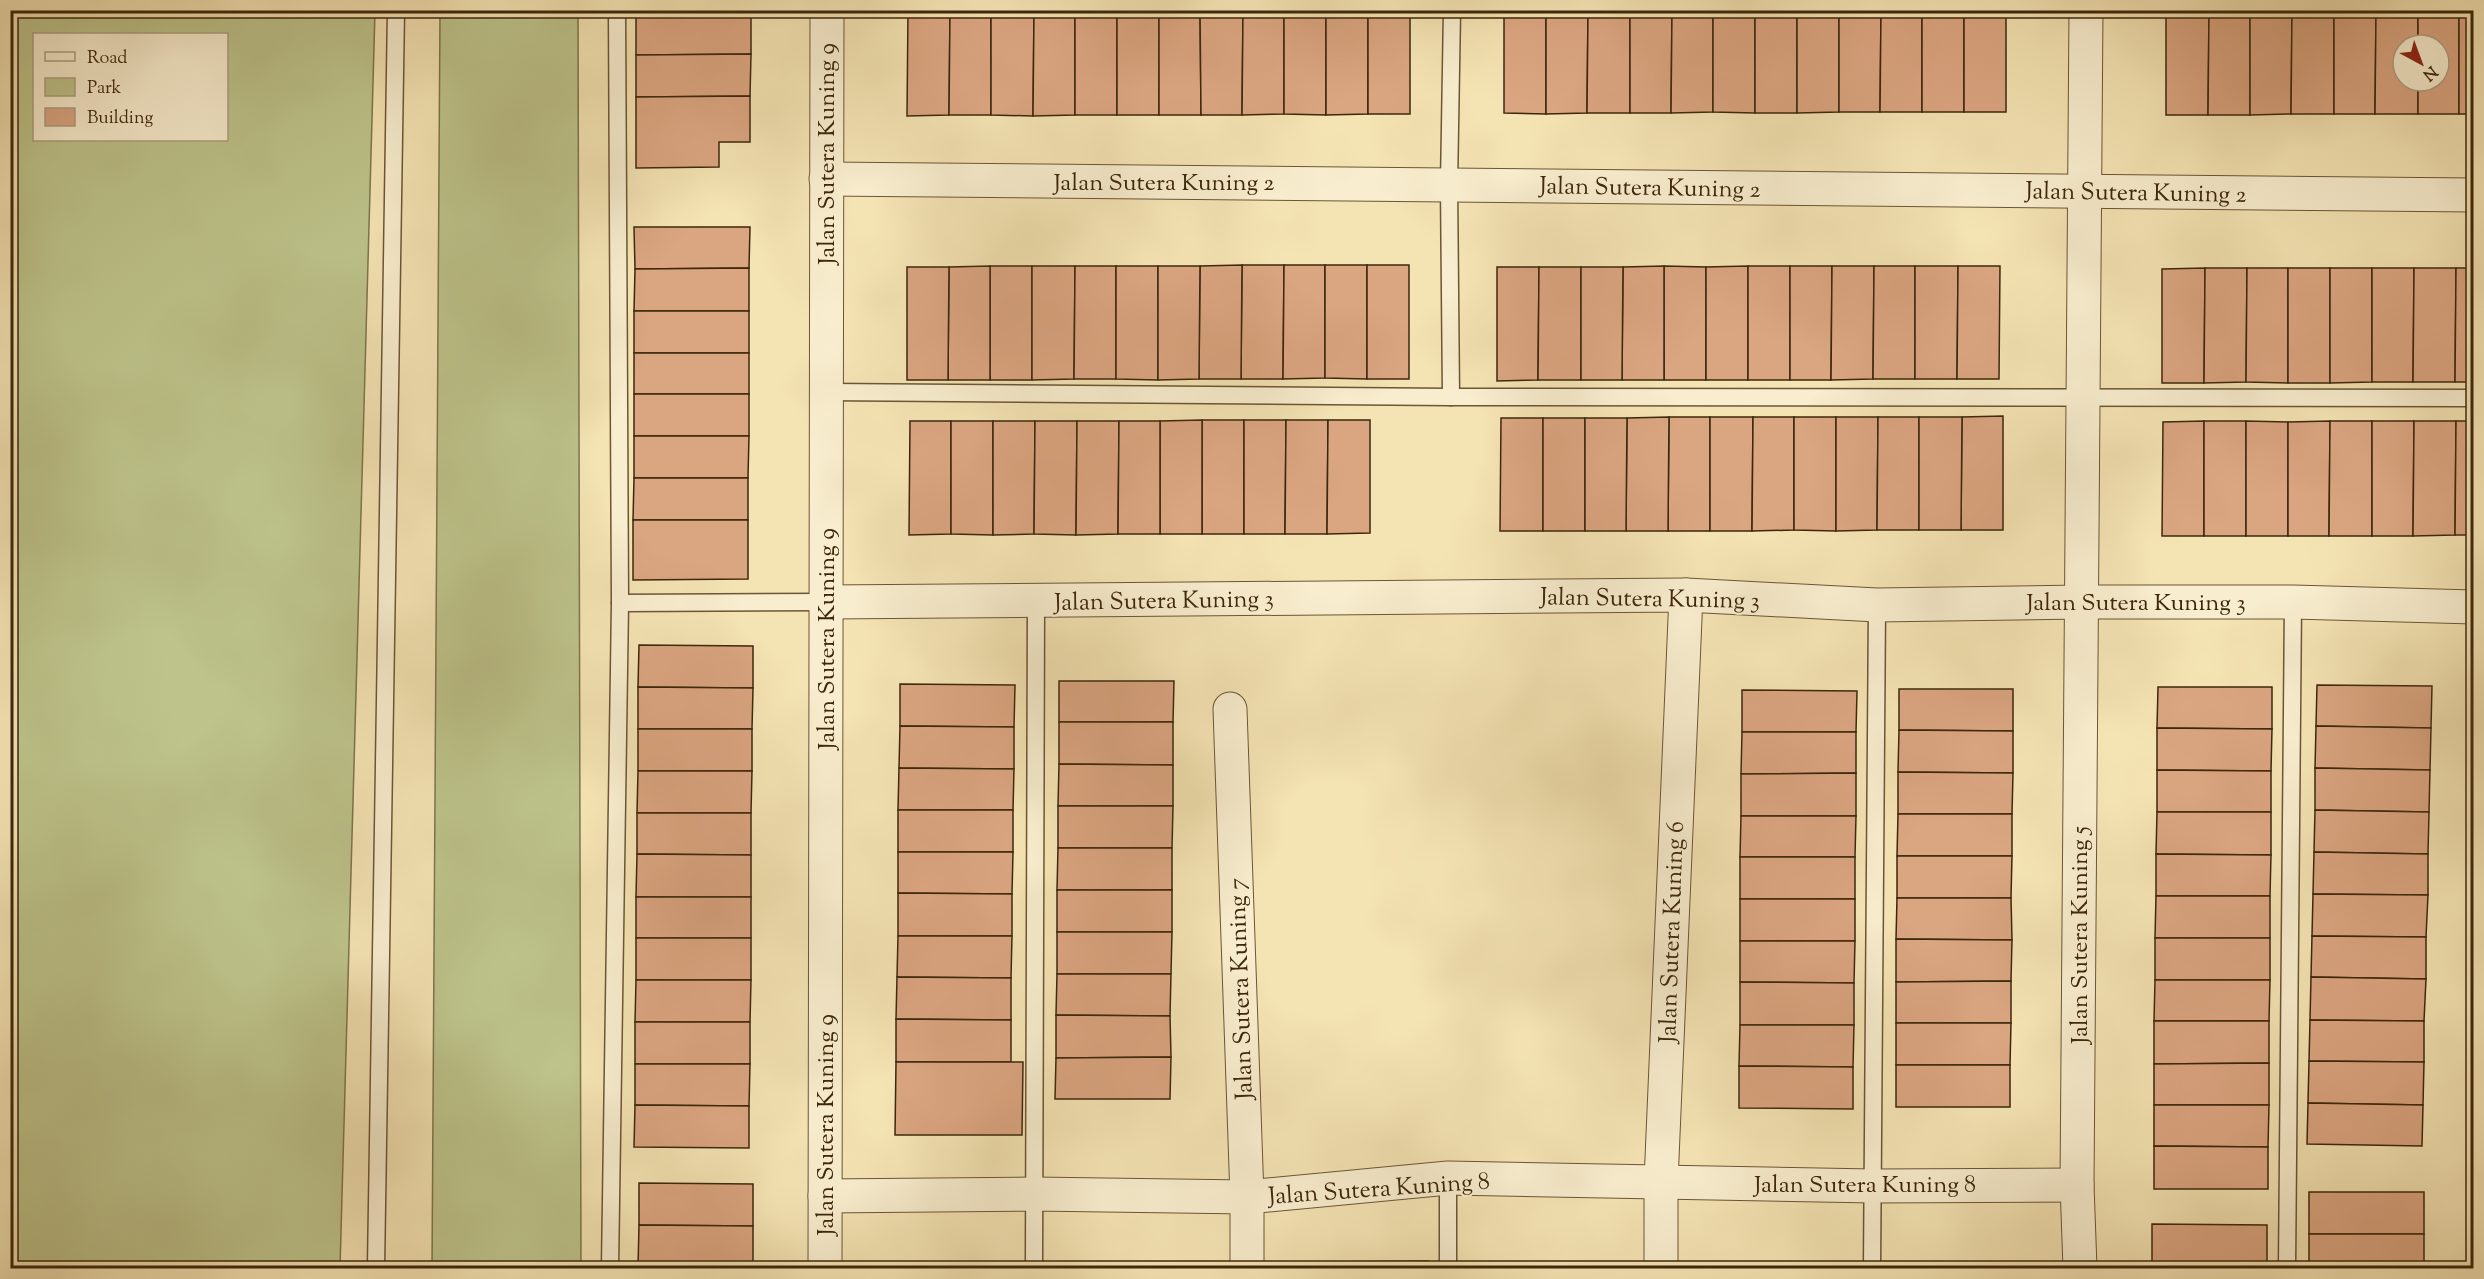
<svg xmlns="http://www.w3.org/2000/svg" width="2484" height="1279" font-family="'Sorts Mill Goudy',serif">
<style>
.green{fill:#bdc38b;stroke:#7d754b;stroke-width:1.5;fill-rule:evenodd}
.building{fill:#daa581;stroke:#3d270b;stroke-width:1.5}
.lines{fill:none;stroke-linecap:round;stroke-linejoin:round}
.service-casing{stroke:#6b5635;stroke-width:19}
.minor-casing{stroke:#6b5635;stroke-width:35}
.service{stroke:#f8edce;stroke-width:16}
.minor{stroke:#f8edce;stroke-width:33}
.labels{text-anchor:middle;stroke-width:4.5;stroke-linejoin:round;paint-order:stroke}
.street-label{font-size:24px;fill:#3d270b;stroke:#f8edce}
</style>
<rect width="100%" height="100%" fill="#f4e3b3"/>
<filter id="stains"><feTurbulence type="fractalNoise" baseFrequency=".00333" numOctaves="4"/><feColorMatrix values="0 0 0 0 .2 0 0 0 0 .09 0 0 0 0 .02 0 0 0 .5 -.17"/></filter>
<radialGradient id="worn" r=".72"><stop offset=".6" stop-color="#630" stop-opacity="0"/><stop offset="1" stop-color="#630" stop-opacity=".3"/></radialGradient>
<g class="green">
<path d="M10 11H375L340 1268H11ZM34 34H226V140H34Z"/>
<path d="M440 11H578L581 1268H432Z"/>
</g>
<g class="building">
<path d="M908 10H950L949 115 907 116Z"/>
<path d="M950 10H991V115H949Z"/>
<path d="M991 10H1034L1033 116 991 115Z"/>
<path d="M1034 10H1075V115L1033 116Z"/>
<rect x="1075" y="10" width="42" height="105"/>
<rect x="1117" y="10" width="42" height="105"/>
<path d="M1159 10H1200L1201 115H1159Z"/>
<path d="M1200 10H1243L1242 115H1201Z"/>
<path d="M1243 10H1284V114L1242 115Z"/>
<path d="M1284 10H1326V115L1284 114Z"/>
<path d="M1326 10H1368V114L1326 115Z"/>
<rect x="1368" y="10" width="42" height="104"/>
<path d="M1504 10H1546V114L1504 113Z"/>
<path d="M1546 10H1588L1587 113 1546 114Z"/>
<path d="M1588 10H1630V113H1587Z"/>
<path d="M1630 10H1672L1671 113H1630Z"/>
<path d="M1672 10H1713V112L1671 113Z"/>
<path d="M1713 10H1755V113L1713 112Z"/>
<rect x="1755" y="10" width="42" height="103"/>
<path d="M1797 10H1839V112L1797 113Z"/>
<path d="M1839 10H1881L1880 112H1839Z"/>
<path d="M1881 10H1922V112H1880Z"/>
<rect x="1922" y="10" width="42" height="102"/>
<rect x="1964" y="10" width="42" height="102"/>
<path d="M2166 10H2209L2208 115H2166Z"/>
<path d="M2209 10H2250V115H2208Z"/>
<path d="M2250 10H2292L2291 114 2250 115Z"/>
<path d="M2292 10H2334V114H2291Z"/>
<path d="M2334 10H2376L2375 114H2334Z"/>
<path d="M2376 10H2418V45H2403V81H2418V114H2375Z"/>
<path d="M2418 10H2459V114H2418V81H2439V45H2418Z"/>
<rect x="2459" y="10" width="15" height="104"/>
<path d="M751 12V54L636 55V13Z"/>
<path d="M751 54 750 96 636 97V55Z"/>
<path d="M750 96V142H719V167L636 168V97Z"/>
<path d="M634 227H750L749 268 635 269Z"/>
<path d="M1242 265H1284L1283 379H1241Z"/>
<path d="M1242 265 1241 379H1199L1200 266Z"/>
<path d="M1284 265H1325V378L1283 379Z"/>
<path d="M1325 265H1367V379L1325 378Z"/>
<rect x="1367" y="265" width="42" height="114"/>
<rect x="990" y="266" width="42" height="114"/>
<path d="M990 266V380H948L949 267Z"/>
<path d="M1032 266H1075L1074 379 1032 380Z"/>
<path d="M1075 266H1116V379H1074Z"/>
<path d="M1116 266H1158V380L1116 379Z"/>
<path d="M1158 266H1200L1199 379 1158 380Z"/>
<path d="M1664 266 1706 267V380H1664Z"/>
<path d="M1664 266V380H1622L1623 267Z"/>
<path d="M1748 266V380H1706V267Z"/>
<rect x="1748" y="266" width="42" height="114"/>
<path d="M1790 266H1832L1831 380H1790Z"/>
<path d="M1832 266H1874L1873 379 1831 380Z"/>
<path d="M1874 266H1915V379H1873Z"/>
<path d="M1915 266H1958L1957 379H1915Z"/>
<path d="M1958 266H2000L1999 379H1957Z"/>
<path d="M907 267H949L948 380H907Z"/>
<path d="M1497 267H1539L1538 380 1497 381Z"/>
<path d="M1539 267H1581V380H1538Z"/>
<path d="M1581 267H1623L1622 380H1581Z"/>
<path d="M749 268V311H634L635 269Z"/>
<path d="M2205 268 2204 383H2162V269Z"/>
<path d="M2205 268H2247L2246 382 2204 383Z"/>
<path d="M2247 268H2288V383L2246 382Z"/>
<rect x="2288" y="268" width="42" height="115"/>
<path d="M2330 268H2372V382L2330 383Z"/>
<path d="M2372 268H2414L2413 382H2372Z"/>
<path d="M2414 268H2456L2455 382H2413Z"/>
<path d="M2456 268H2474V382H2455Z"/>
<rect x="634" y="311" width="115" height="42"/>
<rect x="634" y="353" width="115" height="41"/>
<rect x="634" y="394" width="115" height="42"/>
<path d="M2003 416V530H1961L1962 417Z"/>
<path d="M1669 417H1710V531H1668Z"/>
<path d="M1669 417 1668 531H1626L1627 418Z"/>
<path d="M1710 417H1753L1752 531H1710Z"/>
<path d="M1753 417H1794V530L1752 531Z"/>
<path d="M1794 417H1836V531L1794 530Z"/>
<path d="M1836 417H1878L1877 530 1836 531Z"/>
<path d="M1878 417H1919V530H1877Z"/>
<path d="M1919 417H1962L1961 530H1919Z"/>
<path d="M1501 418H1543V531H1500Z"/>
<rect x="1543" y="418" width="42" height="113"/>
<path d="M1585 418H1627L1626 531H1585Z"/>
<rect x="1202" y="420" width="42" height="114"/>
<path d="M1202 420V534H1160V421Z"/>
<path d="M1244 420H1286L1285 534H1244Z"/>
<path d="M1286 420H1328L1327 534H1285Z"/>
<path d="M1328 420H1370V533L1327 534Z"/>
<path d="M910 421H951V534L909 535Z"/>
<path d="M951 421H993V535L951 534Z"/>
<path d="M993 421H1035L1034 534 993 535Z"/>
<path d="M1035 421H1077L1076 535 1034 534Z"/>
<path d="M1077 421H1119L1118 534 1076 535Z"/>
<path d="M1119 421H1160V534H1118Z"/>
<path d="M2204 421V536H2162L2163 422Z"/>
<rect x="2204" y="421" width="42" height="115"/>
<path d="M2246 421 2288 422V536H2246Z"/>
<path d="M2330 421 2329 536H2288V422Z"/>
<path d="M2330 421H2372V536H2329Z"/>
<path d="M2372 421H2414L2413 536H2372Z"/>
<path d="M2414 421H2456L2455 535 2413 536Z"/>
<path d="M2456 421H2474V535H2455Z"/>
<path d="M634 436H749L748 478H634Z"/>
<path d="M634 478H748V520H633Z"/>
<path d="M633 520H748V579L633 580Z"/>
<path d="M639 645 753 646V688L638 687Z"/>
<path d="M1059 681H1174L1173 722H1059Z"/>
<path d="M900 684 1015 685 1014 727 900 726Z"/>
<path d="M2317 685 2432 686 2431 728 2316 726Z"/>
<path d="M638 687 753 688 752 729H638Z"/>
<path d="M2158 687H2272V729L2157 728Z"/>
<path d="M1899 689H2013V731L1899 730Z"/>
<path d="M1742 690 1857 691 1856 732H1742Z"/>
<path d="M1059 722H1173V765L1059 764Z"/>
<path d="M900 726 1014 727V769L899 768Z"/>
<path d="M2316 726 2431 728 2430 770 2315 768Z"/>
<path d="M2157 728 2272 729 2271 771 2157 770Z"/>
<rect x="638" y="729" width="114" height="42"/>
<path d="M1899 730 2013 731V773L1898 772Z"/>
<path d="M1742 732H1856V773L1741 774Z"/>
<path d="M1059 764 1173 765V806H1058Z"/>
<path d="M899 768 1014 769 1013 810H898Z"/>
<path d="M2315 768 2430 770 2429 812 2315 810Z"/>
<path d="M2157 770 2271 771V812H2157Z"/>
<path d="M638 771H752L751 813H637Z"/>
<path d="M1898 772 2013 773 2012 814H1898Z"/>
<path d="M1856 773V816H1741V774Z"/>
<path d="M1058 806H1173L1172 848H1058Z"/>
<rect x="898" y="810" width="115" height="42"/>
<path d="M2315 810 2429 812 2428 854 2314 852Z"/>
<path d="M2157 812H2271V855L2156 854Z"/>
<path d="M637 813H751V855L637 854Z"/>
<path d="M1898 814H2012V856H1897Z"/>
<path d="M1741 816H1856L1855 857H1740Z"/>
<path d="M1058 848H1172V890H1057Z"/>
<path d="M898 852H1013L1012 894 898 893Z"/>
<path d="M2314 852 2428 854V895L2313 894Z"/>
<path d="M637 854 751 855V897H636Z"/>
<path d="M2156 854 2271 855 2270 896H2156Z"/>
<path d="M1897 856H2012L2011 898H1897Z"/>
<rect x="1740" y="857" width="115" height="42"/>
<rect x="1057" y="890" width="115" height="42"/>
<path d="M898 893 1012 894V936H898Z"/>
<path d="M2313 894 2428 895 2426 937 2312 936Z"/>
<path d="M2156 896H2270V938H2155Z"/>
<rect x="636" y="897" width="115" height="41"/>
<path d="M1897 898H2011L2012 940 1896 939Z"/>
<rect x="1740" y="899" width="115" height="42"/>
<path d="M1057 932H1172L1171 974H1057Z"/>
<path d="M898 936H1012L1011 978 897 977Z"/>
<path d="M2312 936 2426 937V979L2311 977Z"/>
<rect x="636" y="938" width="115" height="42"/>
<rect x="2155" y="938" width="115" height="42"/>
<path d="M1896 939 2012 940 2011 981 1896 982Z"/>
<path d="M1740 941H1855L1854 983 1740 982Z"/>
<path d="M1057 974H1171L1170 1016 1056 1015Z"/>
<path d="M897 977 1011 978V1020L896 1019Z"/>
<path d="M2311 977 2426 979 2424 1021 2310 1020Z"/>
<path d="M636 980H751L750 1022H635Z"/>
<path d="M2155 980H2270L2269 1021H2154Z"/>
<path d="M2011 981V1023H1896V982Z"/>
<path d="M1740 982 1854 983V1025H1740Z"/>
<path d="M1056 1015 1170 1016 1171 1057 1056 1058Z"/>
<path d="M896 1019 1011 1020V1062H896Z"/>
<path d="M2310 1020 2424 1021V1062L2309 1061Z"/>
<path d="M2154 1021H2269V1063L2154 1064Z"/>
<rect x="635" y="1022" width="115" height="42"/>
<path d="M1896 1023H2011L2010 1065H1896Z"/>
<path d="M1740 1025H1854L1853 1067 1739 1066Z"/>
<path d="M1171 1057 1170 1099H1055L1056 1058Z"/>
<path d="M2309 1061 2424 1062 2423 1105 2308 1103Z"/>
<path d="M896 1062H1023L1022 1135H895Z"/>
<path d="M2269 1063V1105H2154V1064Z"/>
<path d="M635 1064H750L749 1106 635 1105Z"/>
<rect x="1896" y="1065" width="114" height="42"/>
<path d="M1739 1066 1853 1067V1109L1739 1108Z"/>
<path d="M2308 1103 2423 1105 2422 1146 2307 1144Z"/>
<path d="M635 1105 749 1106V1148L634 1147Z"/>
<path d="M2154 1105H2269L2268 1147 2154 1146Z"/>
<path d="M2154 1146 2268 1147V1189H2154Z"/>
<path d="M639 1183 753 1184V1226L639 1225Z"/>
<rect x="2309" y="1192" width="115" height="42"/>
<path d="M2152 1224 2267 1225V1267H2152Z"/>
<path d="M639 1225 753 1226V1267H638Z"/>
<rect x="2309" y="1234" width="115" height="34"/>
<path d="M1428 1261V1268H1313V1262Z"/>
<rect x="1483" y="1263" width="114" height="5"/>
<path d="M1899 1263 2014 1264V1268H1899Z"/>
<path d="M897 1266 1012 1267 897 1268Z"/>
<rect x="1737" y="1266" width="114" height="2"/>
<path d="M638 1267H753L638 1268Z"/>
<rect x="1069" y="1267" width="115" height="1"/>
<path d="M2152 1267H2267L2152 1268Z"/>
</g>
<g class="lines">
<defs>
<g id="service">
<path d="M826 392 1451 397 2474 398"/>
<path d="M1451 397 1449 185 1452 10"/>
<path d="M620 603 826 602"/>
<path d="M376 1268 396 10"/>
<path d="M610 1268 620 603 617 10"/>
<path d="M1034 1268 1036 601"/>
<path d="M1448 1268V1178"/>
<path d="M1872 1268 1877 605"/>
<path d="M2287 1268 2293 602"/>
</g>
<g id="minor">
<path d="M826 179 2474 195"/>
<path d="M826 602 1686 595 1877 605 2082 602H2293L2474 607"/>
<path d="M1230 709 1247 1197V1268"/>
<path d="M825 1196 1034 1194 1247 1197 1448 1178 1873 1186 2077 1185"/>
<path d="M825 1268 827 10"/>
<path d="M1661 1268V1182L1686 595"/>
<path d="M2080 1268 2077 1185 2086 10"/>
</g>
</defs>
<use href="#service" class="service-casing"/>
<use href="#minor" class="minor-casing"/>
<use href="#service" class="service"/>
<use href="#minor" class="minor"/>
</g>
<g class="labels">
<g class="street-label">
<text transform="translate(826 154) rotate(-90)" y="8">Jalan Sutera Kuning 9</text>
<text x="1164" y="190">Jalan Sutera Kuning 2</text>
<text transform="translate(1650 187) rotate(1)" y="8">Jalan Sutera Kuning 2</text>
<text transform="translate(2136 192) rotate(1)" y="8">Jalan Sutera Kuning 2</text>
<text transform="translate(1650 598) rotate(1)" y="8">Jalan Sutera Kuning 3</text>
<text transform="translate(1164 600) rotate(-1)" y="8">Jalan Sutera Kuning 3</text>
<text x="2136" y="610">Jalan Sutera Kuning 3</text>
<text transform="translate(826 639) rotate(-90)" y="8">Jalan Sutera Kuning 9</text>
<text transform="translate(1671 932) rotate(-88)" y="8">Jalan Sutera Kuning 6</text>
<text transform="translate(2079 935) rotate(-90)" y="8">Jalan Sutera Kuning 5</text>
<text transform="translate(1240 989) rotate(-92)" y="8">Jalan Sutera Kuning 7</text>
<text transform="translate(825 1125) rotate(-90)" y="8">Jalan Sutera Kuning 9</text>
<text x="1865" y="1192">Jalan Sutera Kuning 8</text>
<text transform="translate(1379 1188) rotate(-4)" y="8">Jalan Sutera Kuning 8</text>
</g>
</g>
<rect width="2484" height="1279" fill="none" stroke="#f4e3b3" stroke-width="36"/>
<rect x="12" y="12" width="2460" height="1255" fill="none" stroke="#3d270b" stroke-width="3"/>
<rect x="18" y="18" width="2448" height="1243" fill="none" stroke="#3d270b" stroke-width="1.5"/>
<rect x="33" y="33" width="195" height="108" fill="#f8edce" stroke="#ad9e80" stroke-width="1.5"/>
<rect x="45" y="52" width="30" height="9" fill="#f8edce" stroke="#ad9e80" stroke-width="1.5"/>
<text x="87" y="63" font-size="18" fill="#3d270b">Road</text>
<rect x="45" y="78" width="30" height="18" fill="#bdc38b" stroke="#ad9e80" stroke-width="1.5"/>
<text x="87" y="93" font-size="18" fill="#3d270b">Park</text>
<rect x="45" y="108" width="30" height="18" fill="#daa581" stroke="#ad9e80" stroke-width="1.5"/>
<text x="87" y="123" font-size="18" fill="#3d270b">Building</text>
<g transform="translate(2421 63) rotate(139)"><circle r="28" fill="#f8edce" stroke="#ad9e80" stroke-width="1.5"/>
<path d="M0-4.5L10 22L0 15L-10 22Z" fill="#8f2418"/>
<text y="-9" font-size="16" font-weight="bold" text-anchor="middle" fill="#3d270b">N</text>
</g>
<rect width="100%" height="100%" filter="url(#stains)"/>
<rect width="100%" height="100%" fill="url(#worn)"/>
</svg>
